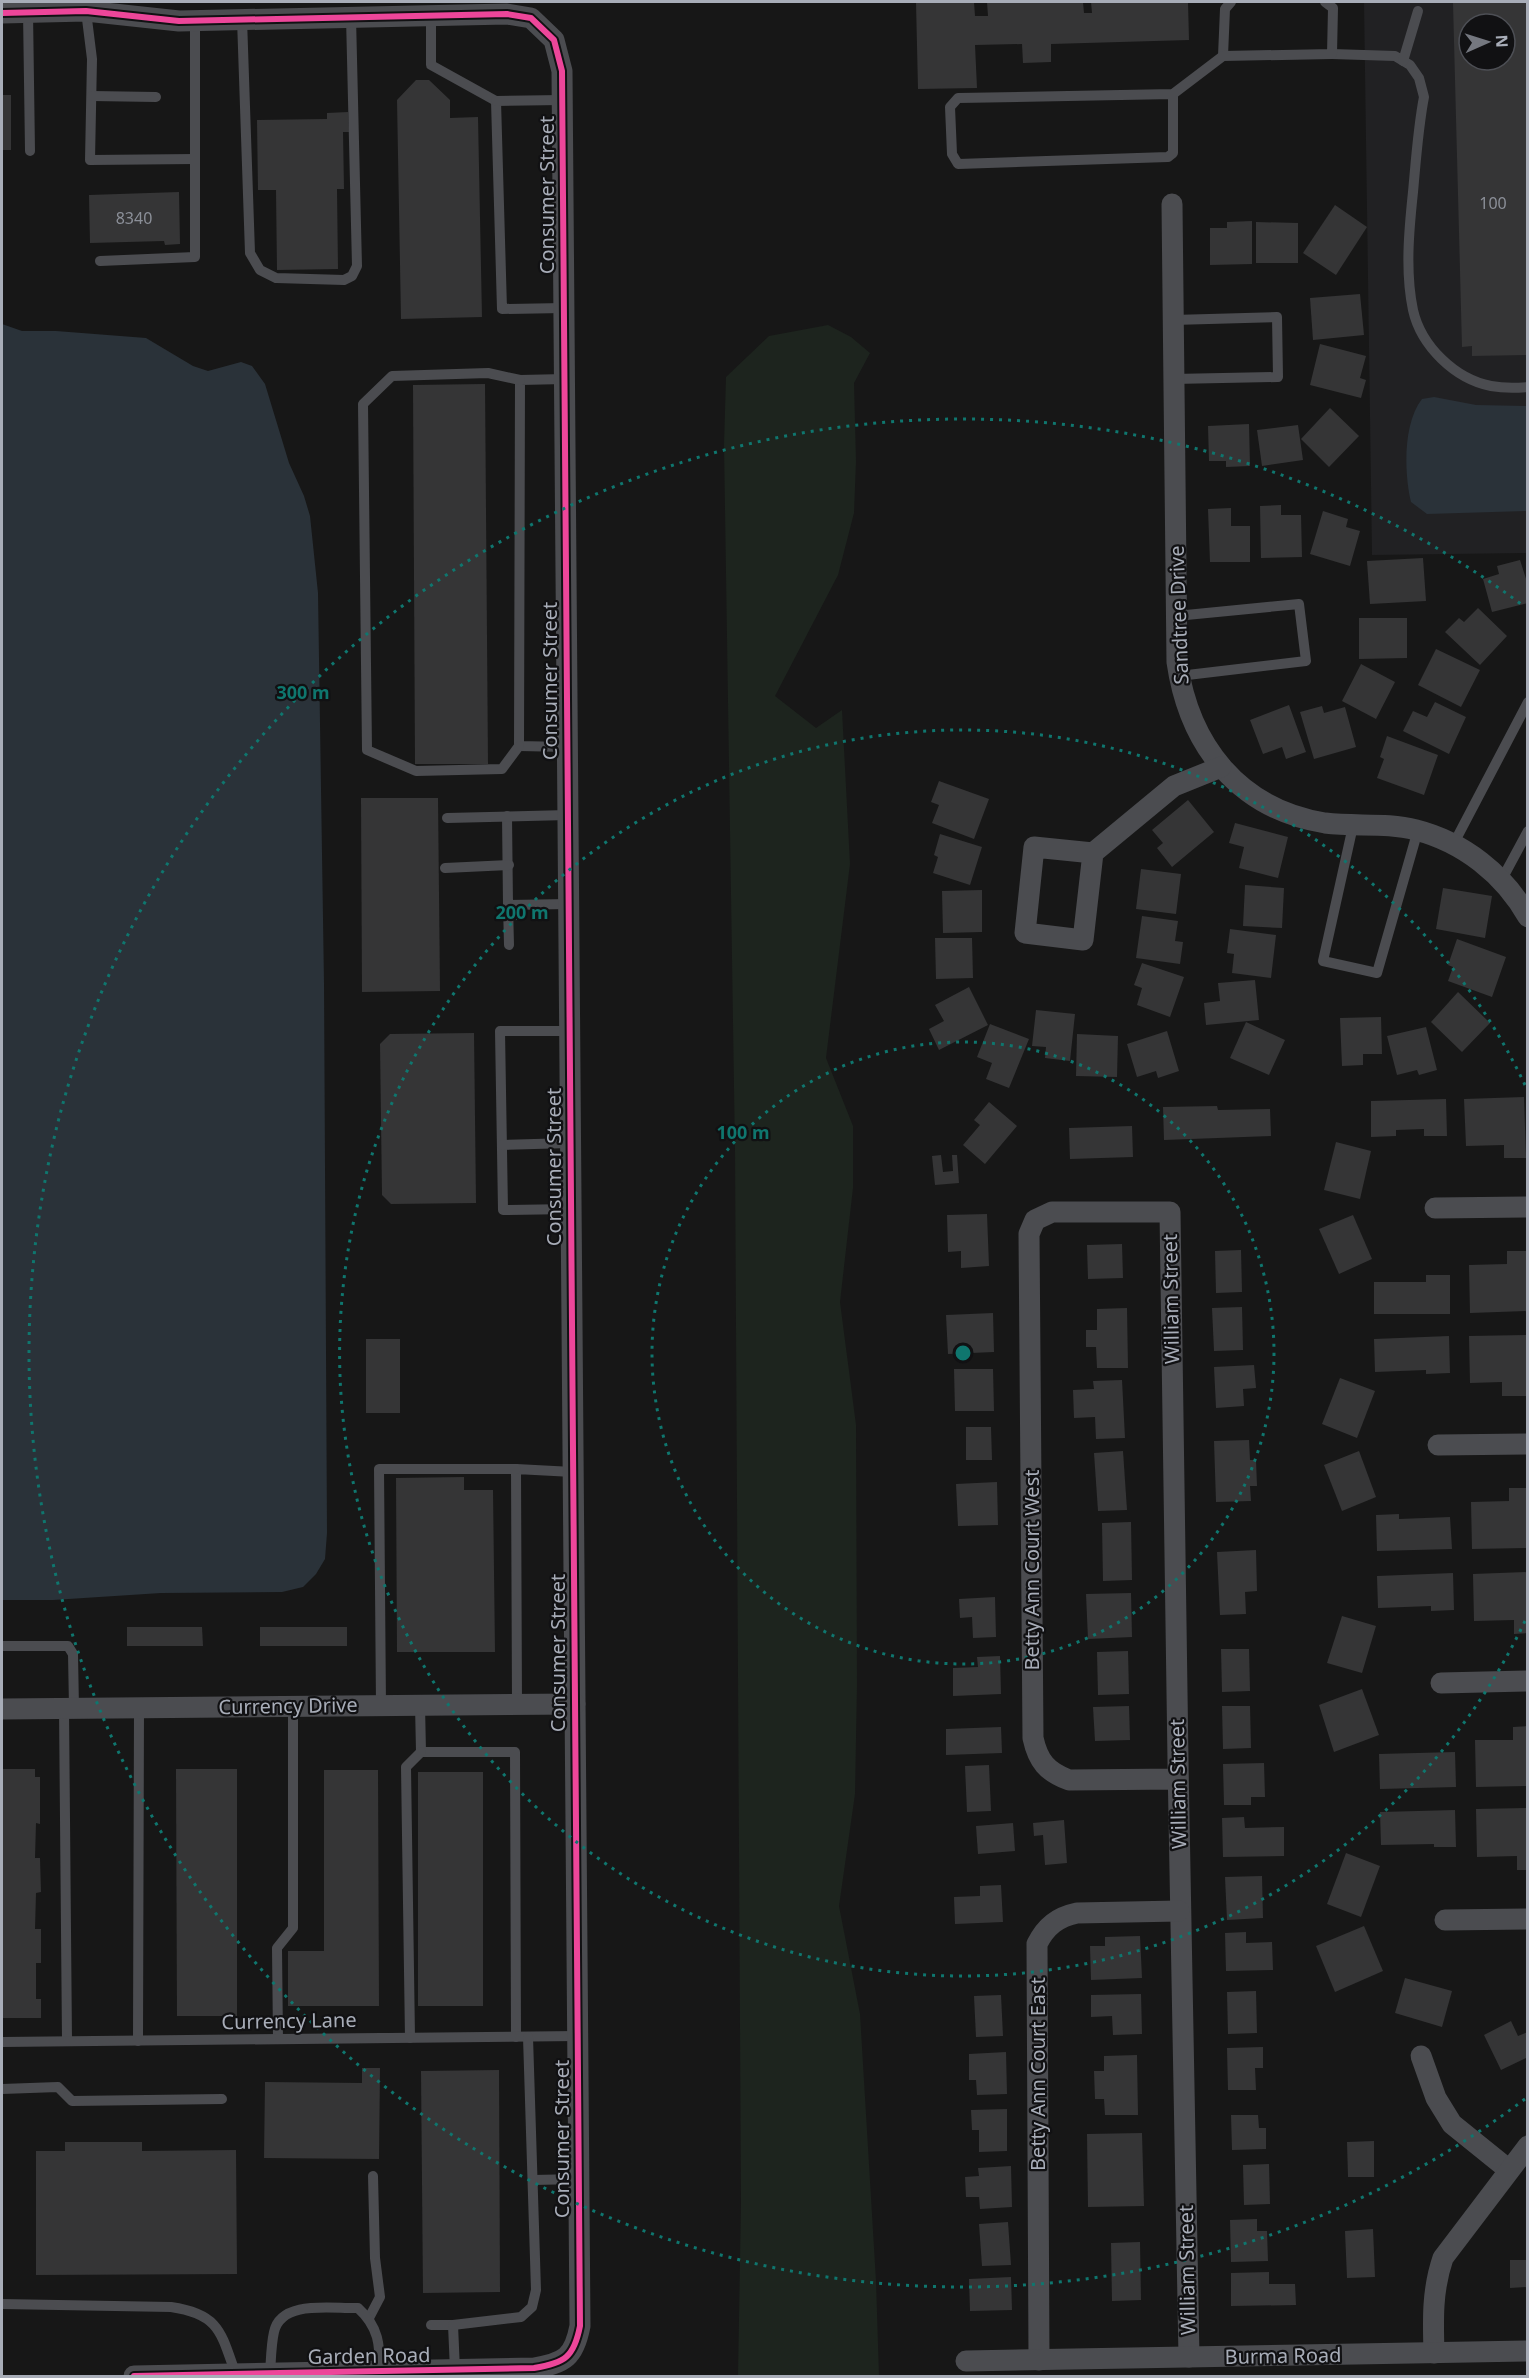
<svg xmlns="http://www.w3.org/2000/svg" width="1529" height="2378" font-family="'Noto Sans',sans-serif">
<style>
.built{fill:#212123;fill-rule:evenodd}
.green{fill:#1d241e}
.water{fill:#2a3239}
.building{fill:#353536;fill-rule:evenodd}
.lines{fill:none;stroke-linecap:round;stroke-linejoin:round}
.service{stroke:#4b4c50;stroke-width:10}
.minor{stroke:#4b4c50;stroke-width:21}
.cycleway-casing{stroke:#111113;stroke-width:10}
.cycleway{stroke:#ed469a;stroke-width:6}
.ring{fill:none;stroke:#0f766e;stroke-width:3;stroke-dasharray:3 6}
.labels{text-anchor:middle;stroke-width:4.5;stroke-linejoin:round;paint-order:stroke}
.number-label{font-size:16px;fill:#8b8f98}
.street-label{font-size:20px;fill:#a8adb8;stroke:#111113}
.centre{fill:#0f766e;stroke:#111113;stroke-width:3}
.ring-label{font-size:18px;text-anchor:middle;font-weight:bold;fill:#0f766e;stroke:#111113;stroke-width:4.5;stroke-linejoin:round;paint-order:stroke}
</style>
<rect width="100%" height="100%" fill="#171717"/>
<path class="built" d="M1364 2H1527V553L1372 555ZM1469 24H1505V60H1469Z"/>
<path class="green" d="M828 325 851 337 870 353 854 383 856 461 854 513 838 575 775 696 816 728 842 710 850 864 826 1058 853 1126V1188L840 1302 856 1425 857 1684 855 1794 839 1906 860 2014 876 2281 879 2376H738L741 2202 735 1151 724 445 726 377 769 336Z"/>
<g class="water">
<path d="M2 324 22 331H56L146 338 193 366 208 371 241 362 252 366 265 384 289 463 304 496 310 516 318 593 324 983 327 1533 325 1559 316 1574 303 1587 282 1592 161 1593 53 1600H2Z"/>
<path d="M1434 397 1476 405 1527 406V511L1427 514 1411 502C1404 473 1403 423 1422 399Z"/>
</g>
<g class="building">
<path d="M916 2H974L975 16H988L987 2H1083L1084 13H1092L1091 2H1188L1189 40 1051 44V62L1023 63 1022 44 975 45 977 88 918 89Z"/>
<path d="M1528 2V355L1472 356V346L1462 347 1453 3ZM1469 24H1505V60H1469Z"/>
<path d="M416 80H429L450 100V118L478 117 482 317 401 319 397 100Z"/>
<rect x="2" y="95" width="9" height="55"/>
<path d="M348 112 349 132H343L344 189H337L338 269 277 270 276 190H258L257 120 327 119V113Z"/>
<path d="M179 192 180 244 165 245 164 241 90 243 89 195Z"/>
<path d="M1335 205 1367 227 1336 275 1303 253Z"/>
<path d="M1252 221V264L1210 265V228H1227V222Z"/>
<path d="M1256 222 1298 223V263H1256Z"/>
<path d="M1360 294 1364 335 1313 340 1310 298Z"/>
<path d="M1320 344 1366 356 1360 378 1366 380 1361 398 1310 385Z"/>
<path d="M485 384 488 764H415L413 385Z"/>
<path d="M1330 408 1359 436 1329 467 1301 439Z"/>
<path d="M1249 424 1250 466 1226 467V461H1209L1208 426Z"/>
<path d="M1298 425 1303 460 1262 466 1257 430Z"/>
<path d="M1281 505V515H1301L1302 557 1261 558 1260 506Z"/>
<path d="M1231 508V526H1250V562H1210L1208 509Z"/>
<path d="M1323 511 1348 519 1346 527 1360 531 1350 566 1310 554Z"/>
<path d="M1423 558 1426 601 1370 604 1367 561Z"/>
<path d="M1520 560 1528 585V603L1492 612 1483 579 1499 574 1497 566Z"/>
<path d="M1478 608 1507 636 1480 665 1445 632 1459 618 1464 622Z"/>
<path d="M1359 618H1407V658L1359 659Z"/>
<path d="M1436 649 1480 670 1461 707 1418 685Z"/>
<path d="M1361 664 1395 682 1376 719 1342 701Z"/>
<path d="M1435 702 1466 717 1449 754 1403 731 1413 711 1427 717Z"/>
<path d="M1289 705 1306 752 1286 759 1282 747 1263 754 1250 720Z"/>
<path d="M1322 706 1324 713 1345 707 1356 747 1314 759 1300 712Z"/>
<path d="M1387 736 1438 755 1424 795 1377 778 1384 759 1380 757Z"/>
<path d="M939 781 989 799 974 839 932 823 939 805 931 802Z"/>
<path d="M361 798H438L440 991 362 992Z"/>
<path d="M1188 800 1214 832 1172 867 1157 848 1163 843 1152 830Z"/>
<path d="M1235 823 1288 837 1278 878 1239 868 1244 847 1229 843Z"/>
<path d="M940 834 982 847 970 885 933 873 938 857 934 855Z"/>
<path d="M1141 869 1181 874 1176 914 1136 909Z"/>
<path d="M1245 885 1284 888 1282 928 1243 926Z"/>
<path d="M1443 888 1492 896 1485 938 1436 929Z"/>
<path d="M982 890V932L943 933 942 891Z"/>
<path d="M1142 916 1178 921 1175 941 1183 942 1180 964 1136 958Z"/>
<path d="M1230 929 1276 935 1271 978 1232 973 1234 954 1227 953Z"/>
<path d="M935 938H972L973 978 936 979Z"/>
<path d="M1457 939 1506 957 1492 997 1448 981 1453 967 1448 965Z"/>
<path d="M1142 963 1184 977 1170 1017 1137 1005 1142 988 1134 985Z"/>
<path d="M1255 980 1259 1020 1206 1025 1204 1003 1220 1001 1218 983Z"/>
<path d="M969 987 988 1025 939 1050 929 1029 944 1021 935 1005Z"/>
<path d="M1458 992 1490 1023 1462 1052 1431 1022Z"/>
<path d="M1036 1010 1075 1014 1070 1061 1045 1058 1046 1047 1032 1046Z"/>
<path d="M1381 1017 1382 1054H1363V1065L1342 1066 1340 1018Z"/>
<path d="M1246 1022 1285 1040 1269 1075 1230 1058Z"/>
<path d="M990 1024 1029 1039 1009 1088 986 1079 992 1063 977 1057Z"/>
<path d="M1426 1027 1437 1070 1419 1075 1417 1070 1397 1075 1387 1036Z"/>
<path d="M1167 1031 1179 1071 1158 1078 1156 1071 1137 1077 1127 1044Z"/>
<path d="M474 1033 476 1203 391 1204 382 1195 380 1044 390 1034Z"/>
<path d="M1077 1034 1118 1036 1117 1077 1076 1076Z"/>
<path d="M1524 1097 1526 1158H1504V1145L1466 1146 1464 1099Z"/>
<path d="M1446 1099 1447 1136H1424V1129L1396 1130V1136L1371 1137V1101Z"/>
<path d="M989 1102 1017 1126 985 1164 963 1145 980 1125 974 1120Z"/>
<path d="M1217 1106 1218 1110 1270 1109 1271 1136 1164 1140 1163 1107Z"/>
<path d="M1132 1126 1133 1157 1070 1159 1069 1128Z"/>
<path d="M1336 1142 1371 1151 1360 1199 1324 1190Z"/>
<path d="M941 1155 943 1172 953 1171 952 1155H957L959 1183 935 1185 932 1156Z"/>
<path d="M987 1214 989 1266 961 1268V1251L948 1252 947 1215Z"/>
<path d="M1353 1215 1372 1259 1339 1274 1319 1229Z"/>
<path d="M1122 1244 1123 1278 1088 1279 1087 1245Z"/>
<path d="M1241 1250 1242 1292 1216 1293 1215 1251Z"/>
<path d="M1507 1251H1528V1311L1470 1313 1469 1265 1507 1264Z"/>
<path d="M1426 1275H1450V1314H1374V1282H1426Z"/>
<path d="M1242 1307 1243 1350 1214 1351 1212 1308Z"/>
<path d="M1127 1308 1128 1368H1097L1096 1347H1086V1330H1097V1309Z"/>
<path d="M993 1313 994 1352 948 1354 946 1315Z"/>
<path d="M1528 1335V1396H1502V1382L1470 1383 1469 1336Z"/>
<path d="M1449 1336 1450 1373 1426 1374V1370L1375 1372 1374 1339Z"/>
<rect x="366" y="1339" width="34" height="74"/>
<path d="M1254 1365 1256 1388 1243 1389 1244 1406 1216 1408 1214 1367Z"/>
<path d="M954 1369H993L994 1411H955Z"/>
<path d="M1340 1378 1375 1391 1357 1438 1322 1424Z"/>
<path d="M1122 1380 1125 1438 1096 1439 1095 1417 1074 1418 1073 1390 1094 1389 1093 1381Z"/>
<path d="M966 1427H991L992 1460H966Z"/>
<path d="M1249 1440 1250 1460H1256L1257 1486H1250L1251 1501 1216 1502 1214 1441Z"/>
<path d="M1123 1451 1127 1510 1098 1511 1094 1453Z"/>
<path d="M1359 1451 1376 1497 1342 1511 1324 1465Z"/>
<path d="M464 1477V1490H493L495 1652H397L396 1478Z"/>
<path d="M997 1482 998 1525 958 1526 956 1484Z"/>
<path d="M1509 1488H1528V1548L1472 1549 1471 1502 1509 1501Z"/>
<path d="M1399 1514V1519L1450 1517 1452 1549 1377 1551 1376 1515Z"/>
<path d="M1131 1522 1132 1580 1103 1581 1102 1523Z"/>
<path d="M1256 1550 1257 1591 1245 1592 1246 1614 1220 1615 1217 1552Z"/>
<path d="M1528 1572V1633L1514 1634V1620L1474 1621 1473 1574Z"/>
<path d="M1453 1573 1454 1610 1431 1611V1606L1378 1608 1377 1576Z"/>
<path d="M1131 1593 1132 1637 1088 1639 1086 1594Z"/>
<path d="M995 1597 996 1637 973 1638 972 1617 960 1618 959 1599Z"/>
<path d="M1342 1616 1376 1626 1362 1673 1327 1663Z"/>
<path d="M127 1627H202L203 1646H127Z"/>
<rect x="260" y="1627" width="87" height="19"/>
<path d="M1221 1649H1249L1250 1691 1222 1692Z"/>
<path d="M1128 1651 1129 1694 1098 1695 1097 1652Z"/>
<path d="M1000 1656 1001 1694 953 1696V1668L978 1667 977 1657Z"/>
<path d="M1362 1689 1379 1735 1334 1752 1319 1705Z"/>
<path d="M1129 1706 1130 1740 1095 1741 1093 1707Z"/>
<path d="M1222 1706H1250L1251 1748 1223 1749Z"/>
<path d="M1528 1726V1786L1476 1787 1475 1740H1513V1727Z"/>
<path d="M1001 1727 1002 1753 946 1755V1729Z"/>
<path d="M1455 1752 1456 1787 1380 1789 1379 1754Z"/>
<path d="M1264 1763 1265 1797H1251V1805H1224L1223 1764Z"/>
<path d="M989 1765 991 1811 967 1812 965 1766Z"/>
<path d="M2 1769H35V1777H40V1824L36 1823 35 1858H40L41 1892 36 1893 35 1929H41V1963H36V1999H41V2018H2Z"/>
<path d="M176 1769H237V2016H177Z"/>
<path d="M324 1770H378L379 2006H288V1951H324Z"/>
<rect x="418" y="1772" width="65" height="234"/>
<path d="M1528 1808V1870H1517V1856L1477 1857 1476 1809Z"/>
<path d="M1455 1810 1456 1847H1434V1844L1381 1845 1380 1812Z"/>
<path d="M1244 1817 1245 1828 1284 1827V1856L1223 1857 1222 1818Z"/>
<path d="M1064 1820 1067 1863 1045 1865 1043 1835 1034 1836 1033 1823Z"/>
<path d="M1013 1823 1015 1851 978 1854 976 1826Z"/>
<path d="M1346 1853 1380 1866 1361 1917 1327 1904Z"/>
<path d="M1262 1876 1263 1918 1227 1920 1225 1877Z"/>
<path d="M1001 1885 1003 1922 955 1924 954 1897 980 1896V1886Z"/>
<path d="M1364 1926 1383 1971 1335 1992 1316 1946Z"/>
<path d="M1246 1932V1943L1272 1942 1273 1970 1226 1971 1225 1933Z"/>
<path d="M1140 1936 1142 1978 1091 1980 1090 1946H1105V1937Z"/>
<path d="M1405 1978 1452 1991 1442 2027 1395 2013Z"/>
<path d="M1256 1991 1257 2033 1228 2034 1227 1992Z"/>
<path d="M1141 1994 1142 2034 1113 2035 1112 2016 1091 2017V1995Z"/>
<path d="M1001 1995 1003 2036 976 2037 974 1996Z"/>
<path d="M1511 2021 1518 2036 1528 2032V2057L1501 2070 1484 2035Z"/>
<path d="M1263 2047V2068H1255L1256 2090H1228L1227 2048Z"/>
<path d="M1006 2052 1007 2094 977 2095 976 2080H969V2054Z"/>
<path d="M1137 2055 1138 2115H1105L1104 2099H1095L1094 2071H1104V2056Z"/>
<path d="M362 2068H380L379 2159 264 2158 265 2082 362 2083Z"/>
<path d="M499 2070 500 2292 423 2293 421 2071Z"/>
<path d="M1007 2109V2151L979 2152V2130H972L971 2110Z"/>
<path d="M1231 2115H1258L1259 2128H1266V2149L1232 2150Z"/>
<path d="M1142 2133 1144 2206 1088 2207 1087 2134Z"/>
<path d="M1374 2141V2177H1348L1347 2142Z"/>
<path d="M65 2142H142V2151L236 2150 237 2274 36 2275V2151H65Z"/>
<path d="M1269 2164 1270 2204 1244 2205 1243 2165Z"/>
<path d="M1011 2166 1012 2207 980 2209 979 2197H966L965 2177 979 2176 978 2168Z"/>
<path d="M1257 2219V2231H1267L1268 2261 1231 2262 1230 2220Z"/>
<path d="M1008 2222 1011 2265 982 2266 979 2224Z"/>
<path d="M1373 2229 1375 2277 1347 2278 1345 2231Z"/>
<path d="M1140 2242 1141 2300 1112 2301 1111 2243Z"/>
<path d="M1510 2260H1528V2287L1510 2288Z"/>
<path d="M1269 2272V2284H1295L1296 2305 1231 2306V2273Z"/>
<path d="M1011 2277 1012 2310 970 2311 969 2279Z"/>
</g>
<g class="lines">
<g class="service">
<path d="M86 11 92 59 90 160 195 159"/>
<path d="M28 12 30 151"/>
<path d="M431 15V65L496 101 502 309 564 308"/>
<path d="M242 19 250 253 260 270 276 278 344 280 352 276 357 266 351 17"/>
<path d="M1332 54 1395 56 1410 65 1419 78 1424 97C1418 128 1416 160 1413 192 1409 230 1405 272 1413 310 1421 346 1455 379 1491 386 1502 388 1516 388 1528 387"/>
<path d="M1223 56 1225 9 1231 2"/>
<path d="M1403 61 1418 11"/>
<path d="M1173 94 958 98 950 107 952 154 958 164 1168 157 1173 153V94L1223 56 1332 54 1333 8 1325 2"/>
<path d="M92 96 156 97"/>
<path d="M496 101 562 100"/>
<path d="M100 261 195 257V20"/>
<path d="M1173 320 1277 317 1278 377 1173 379"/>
<path d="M565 379 520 380 519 746 567 747"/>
<path d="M1176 616 1299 604 1306 661 1179 676"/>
<path d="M519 746 502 769 416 771 367 750 363 404 392 376 488 373 520 380"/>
<path d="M507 816 508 905 569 904"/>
<path d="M447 818 568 815"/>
<path d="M1353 826 1323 961 1377 973 1418 830"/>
<path d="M1453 845 1528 702"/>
<path d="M445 868 509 865"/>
<path d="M1501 881 1528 831"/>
<path d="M508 905 509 945"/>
<path d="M570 1031H500L503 1210 571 1209"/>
<path d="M502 1145 570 1143"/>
<path d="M2 1646H68L73 1654 74 1708"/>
<path d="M420 1705 421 1752H515L516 2037"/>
<path d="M517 1705 516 1469 573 1472"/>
<path d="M381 1706 379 1469H516"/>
<path d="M64 1708 67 2041"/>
<path d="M410 2038 406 1767 421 1752"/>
<path d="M278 2039 277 1948 293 1928V1706"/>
<path d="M138 2041 139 1708"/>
<path d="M2 2042 578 2036"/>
<path d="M2 2089 58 2087 72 2101 222 2099"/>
<path d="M533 2180 579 2179"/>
<path d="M2 2304 171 2307C220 2314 221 2333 236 2375"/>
<path d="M369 2318 380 2297 375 2258 373 2176"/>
<path d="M431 2325H453"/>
<path d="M455 2370 453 2325 521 2317 532 2307 536 2290 528 2037"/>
<path d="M270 2374C271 2360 271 2345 274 2332 281 2299 333 2309 358 2308 379 2327 380 2345 380 2372"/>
</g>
<g class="minor">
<path d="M2 13 86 11 179 21 507 14 531 18 554 40 562 71 580 2326C574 2357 565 2363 534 2368L134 2376"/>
<path d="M1172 204 1177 662C1189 745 1238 809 1325 823 1356 827 1386 822 1416 830 1463 842 1504 874 1528 917"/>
<path d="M1093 853 1083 940 1025 933 1034 847 1093 853 1174 786 1221 767"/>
<path d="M1435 1208 1528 1207"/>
<path d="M1438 1445 1528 1444"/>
<path d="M1441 1683 1528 1681"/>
<path d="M2 1709 575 1704"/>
<path d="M1178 1779 1069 1780C1047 1772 1038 1761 1033 1738L1029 1234 1035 1220 1052 1212H1170C1175 1594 1181 1975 1189 2357"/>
<path d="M1445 1920 1528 1919"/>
<path d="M1421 2056 1436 2098 1452 2124 1509 2170"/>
<path d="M1434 2353C1433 2320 1432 2290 1443 2258L1528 2146"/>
<path d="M1039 2360 1037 1944C1046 1926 1058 1917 1077 1913L1179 1911"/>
<path d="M966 2361 1528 2351"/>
</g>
<defs>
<path id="cycleway" d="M2 13 86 11 179 21 507 14 531 18 554 40 562 71 580 2326C574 2357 565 2363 534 2368L134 2376"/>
</defs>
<use href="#cycleway" class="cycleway-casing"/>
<use href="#cycleway" class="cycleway"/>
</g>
<g class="ring">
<circle cx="963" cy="1353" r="311"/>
<path d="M1525 1621A623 623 0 1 1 1525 1085"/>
<path d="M1525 2099A934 934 0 1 1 1525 607"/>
</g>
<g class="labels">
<g class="number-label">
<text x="1493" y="209">100</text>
<text x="134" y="224">8340</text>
</g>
<g class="street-label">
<text transform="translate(547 195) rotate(-90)" y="7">Consumer Street</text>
<text transform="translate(1179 615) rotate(-92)" y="7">Sandtree Drive</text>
<text transform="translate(550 681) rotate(-90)" y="7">Consumer Street</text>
<text transform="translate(554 1167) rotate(-90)" y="7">Consumer Street</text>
<text transform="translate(1171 1299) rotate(-91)" y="7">William Street</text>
<text transform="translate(1032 1570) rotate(-90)" y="7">Betty Ann Court West</text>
<text transform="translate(558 1653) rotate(-90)" y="7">Consumer Street</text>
<text transform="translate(288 1706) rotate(-1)" y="7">Currency Drive</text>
<text transform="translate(1178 1784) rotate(-91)" y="7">William Street</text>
<text transform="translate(289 2021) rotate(-1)" y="7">Currency Lane</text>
<text transform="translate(1038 2074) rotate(-90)" y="7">Betty Ann Court East</text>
<text transform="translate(562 2139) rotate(-90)" y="7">Consumer Street</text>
<text transform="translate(1187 2270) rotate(-91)" y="7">William Street</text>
<text transform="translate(369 2356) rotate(-1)" y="7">Garden Road</text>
<text transform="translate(1283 2356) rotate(-1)" y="7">Burma Road</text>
</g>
</g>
<circle cx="963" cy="1353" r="9" class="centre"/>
<g class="ring-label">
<text x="303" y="699">300 m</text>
<text x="522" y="919">200 m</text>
<text x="743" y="1139">100 m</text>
</g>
<rect width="1529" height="2378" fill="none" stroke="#a8adb8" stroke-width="6"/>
<g transform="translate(1487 42) rotate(87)"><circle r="28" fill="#111113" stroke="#4d4f55" stroke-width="1.5"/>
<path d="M0-4.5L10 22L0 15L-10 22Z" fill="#757880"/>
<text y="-9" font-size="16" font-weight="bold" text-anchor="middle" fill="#a8adb8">N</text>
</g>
</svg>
